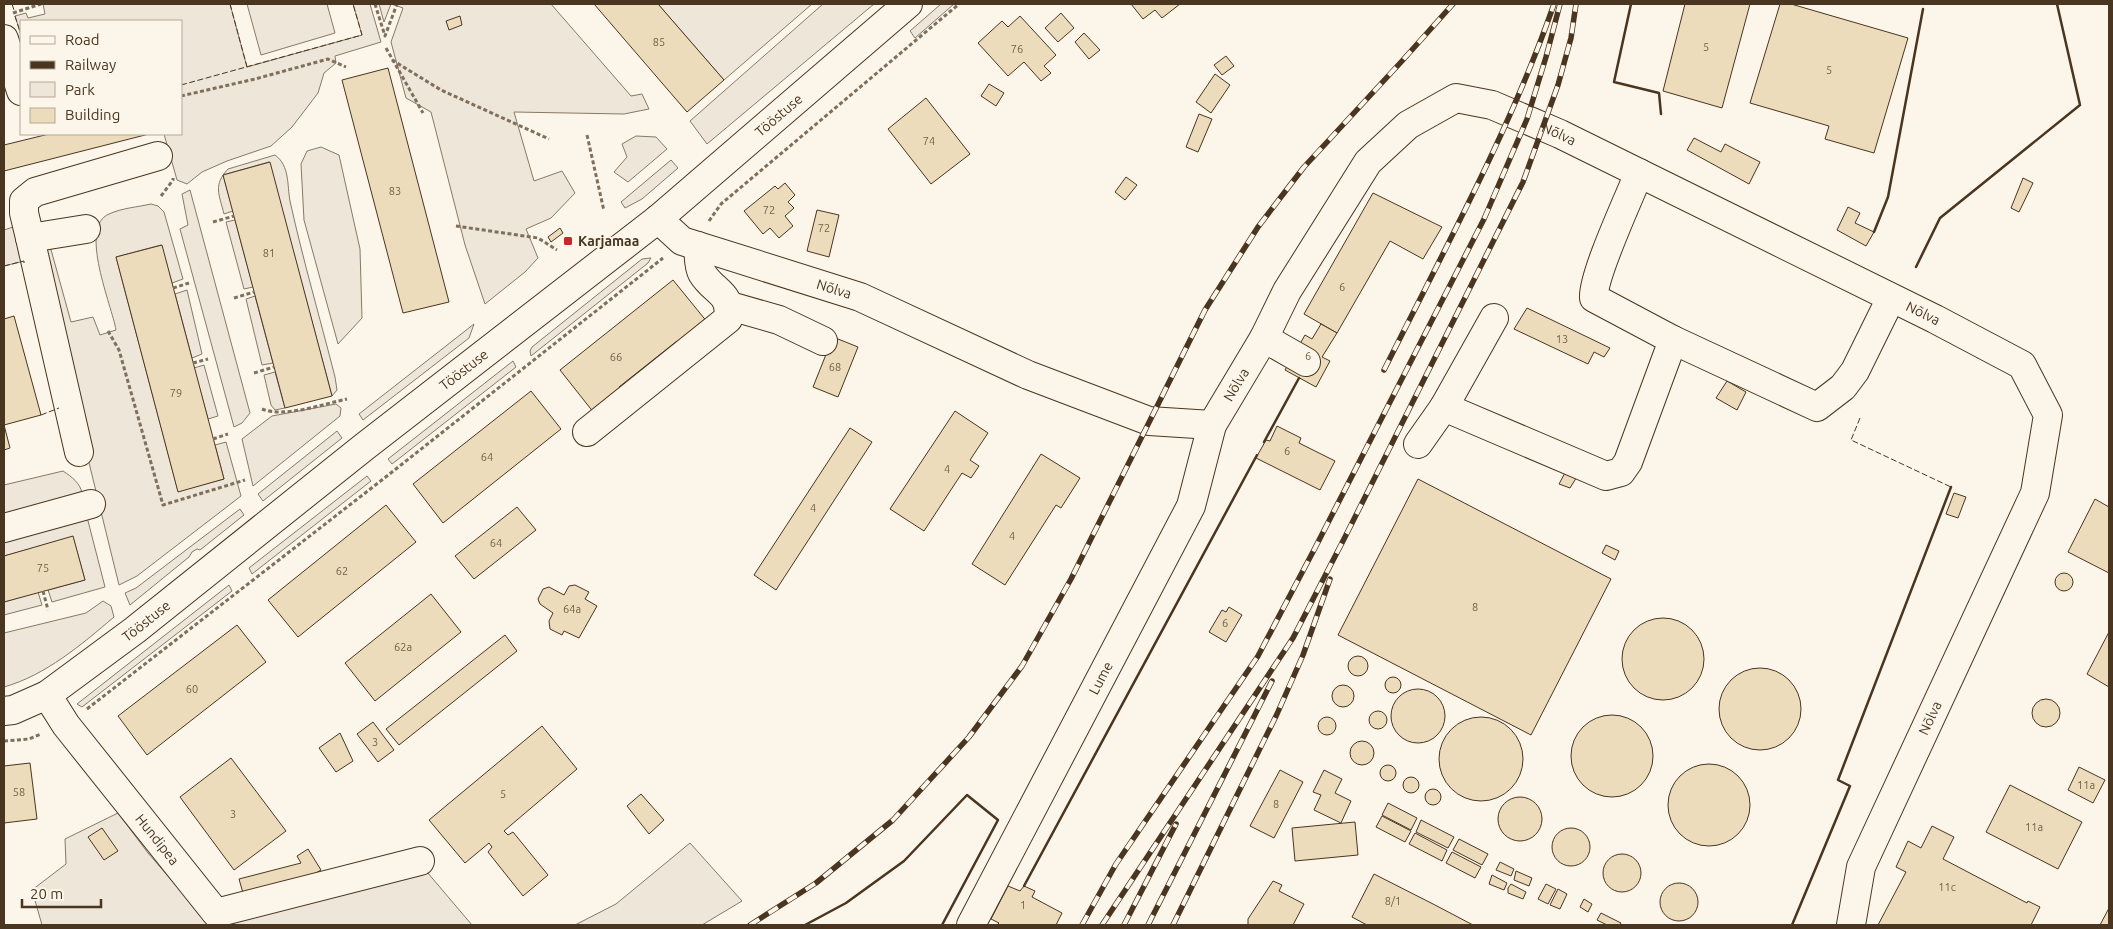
<svg xmlns="http://www.w3.org/2000/svg" width="2113" height="929" font-family="Ubuntu,sans-serif">
<style>
.green{fill:#ede6d9;stroke:#887966}
.building{fill:#ecdcbc;stroke:#4a3520}
.lines{fill:none;stroke-linecap:round;stroke-linejoin:round}
.minor-casing{stroke:#4a3520;stroke-width:30}
.path{stroke:#7f6f5c;stroke-width:3;stroke-dasharray:4 2.5;stroke-linecap:butt}
.minor{stroke:#fbf6e9;stroke-width:28}
.rail-casing{stroke:#4a3520;stroke-width:5.5}
.rail{stroke:#fbf6e9;stroke-width:4;stroke-dasharray:11;stroke-linecap:butt}
.fence{stroke:#4a3520;stroke-width:1;stroke-dasharray:6 2.5;stroke-linecap:butt}
.wall{stroke:#4a3520;stroke-width:2.5}
.poi-dot{fill:#c62828;stroke:#fbf6e9;stroke-width:2}
.labels{text-anchor:middle;stroke-width:4;stroke-linejoin:round;paint-order:stroke}
.number-label{font-size:11px;fill:#725f47}
.street-label{font-size:14px;fill:#4a3520;stroke:#fbf6e9}
.poi-label{font-size:14px;font-weight:bold;fill:#4a3520;stroke:#fbf6e9;text-anchor:start}
</style>
<rect width="100%" height="100%" fill="#fbf6e9"/>
<g class="green">
<path d="M43 4H230L247 67 362 35 353 4H370L381 42 335 56 336 63 324 73 318 93 292 127 271 146 227 161 202 172 187 184 177 180 164 134H181V21H21V35L15 16 26 13 28 18 45 14Z"/>
<path d="M247 4H327L335 33 261 55Z"/>
<path d="M379 4H551L631 96 642 94 649 109 624 114 514 112 534 181 562 171 575 193 551 218 526 229 538 258 525 272 485 304 465 245 431 112 406 98 391 42 403 8 391 4 384 22Z"/>
<path d="M658 4H812L724 80Z"/>
<path d="M823 4H874L707 144 690 121Z"/>
<path d="M941 4H954L915 38 910 31Z"/>
<path d="M636 136 656 137 667 149 628 182 614 172 627 157 622 144Z"/>
<path d="M321 147 339 155 360 249 362 318 338 344 304 220 301 164 307 151Z"/>
<path d="M275 155C290 166 287 185 290 201 303 260 320 318 335 377L337 390 332 396 269 162 223 175 233 211 224 214C219 194 213 185 228 169Z"/>
<path d="M671 160 678 168 642 199 625 208 621 202Z"/>
<path d="M190 190 250 413 242 423 234 427 180 229 188 225 182 194Z"/>
<path d="M151 204 158 206 164 212 183 279 172 283 161 245 116 257 178 491 224 479 215 445 226 442 241 496 137 576 119 585 38 255 50 246 71 322 93 317 100 335 116 330C112 306 78 227 109 214 122 208 138 207 151 204Z"/>
<path d="M235 220 253 287 244 289 226 222Z"/>
<path d="M16 226 24 261 4 266V230Z"/>
<path d="M651 258 648 263 531 356 530 351 532 347 642 259Z"/>
<path d="M187 290 202 354 192 358 175 294Z"/>
<path d="M255 296 273 363 262 365 246 299Z"/>
<path d="M474 324 469 338 363 420 359 414Z"/>
<path d="M513 361 516 367 392 464 388 459Z"/>
<path d="M204 365 218 416 208 419 194 368Z"/>
<path d="M275 372 285 408 275 410 271 405 264 375Z"/>
<path d="M336 404 341 408 340 416 253 486 242 439 272 416Z"/>
<path d="M337 431 342 438 263 501 258 494Z"/>
<path d="M63 471C72 477 80 483 82 493L4 515V485Z"/>
<path d="M367 476 371 481 252 574 249 568Z"/>
<path d="M240 509 244 515 200 550 197 549 192 552 189 557 130 605 125 593 136 588Z"/>
<path d="M87 517 105 587 52 602 48 590 85 580 73 537 4 556V538Z"/>
<path d="M229 585 232 591 82 707 77 704Z"/>
<path d="M38 592 42 605 4 615V602Z"/>
<path d="M103 601 111 606 114 617C81 645 46 675 4 687V633L86 613Z"/>
<path d="M118 813 148 853 205 919 427 872 472 925H42L32 890 66 864 65 839Z"/>
<path d="M690 843 742 901 702 925H575L616 904Z"/>
</g>
<g class="building">
<path d="M594 4H658L724 80 687 112Z"/>
<path d="M1131 4H1180L1162 18 1155 10 1143 19Z"/>
<path d="M1685 4H1750L1722 108 1663 91Z"/>
<path d="M1780 4H1791L1908 38 1874 153 1825 139 1829 126 1750 103Z"/>
<path d="M1061 13 1074 28 1058 42 1045 28Z"/>
<path d="M460 16 462 25 449 30 446 21Z"/>
<path d="M1020 16 1056 55 1044 66 1051 73 1041 81 1024 62 1008 76 978 43 1002 21 1008 27Z"/>
<path d="M1084 33 1100 50 1089 59 1075 42Z"/>
<path d="M1226 56 1234 66 1222 75 1214 65Z"/>
<path d="M388 68 449 302 403 313 342 80Z"/>
<path d="M1215 74 1230 85 1211 113 1196 102Z"/>
<path d="M989 84 1004 93 996 106 981 96Z"/>
<path d="M926 98 970 154 931 184 888 129Z"/>
<path d="M1199 114 1212 119 1198 152 1186 147Z"/>
<path d="M49 134H149L4 171V145Z"/>
<path d="M1694 138 1721 152 1725 144 1760 162 1749 184 1687 150Z"/>
<path d="M270 162 332 396 285 408 223 175Z"/>
<path d="M1126 177 1137 185 1125 200 1115 192Z"/>
<path d="M2023 178 2033 183 2019 212 2011 208Z"/>
<path d="M785 183 795 195 788 202 794 208 785 216 793 226 779 238 770 228 763 234 744 211 775 186 778 189Z"/>
<path d="M1373 193 1442 227 1423 259 1390 241 1337 333 1304 314Z"/>
<path d="M1848 207 1860 213 1855 223 1874 232 1866 246 1837 230Z"/>
<path d="M817 210 839 215 829 257 807 251Z"/>
<path d="M560 228 563 233 551 242 548 237Z"/>
<path d="M162 245 224 479 178 492 116 257Z"/>
<path d="M673 280 708 323 680 344 677 341 619 387 622 391 594 413 560 370Z"/>
<path d="M1527 308 1610 348 1604 357 1594 352 1588 364 1514 329Z"/>
<path d="M14 316 41 415 4 425 10 448 4 450V319Z"/>
<path d="M1321 324 1337 333 1322 357 1330 361 1316 387 1285 370 1305 335 1312 339Z"/>
<path d="M833 337 858 347 838 397 813 387Z"/>
<path d="M1727 381 1746 392 1737 410 1716 398Z"/>
<path d="M531 391 561 429 443 523 413 484Z"/>
<path d="M955 411 988 433 970 460 979 466 971 478 962 473 924 531 890 509Z"/>
<path d="M1277 426 1301 438 1299 443 1335 461 1320 490 1256 458 1266 440 1270 441Z"/>
<path d="M850 428 872 442 776 590 754 575Z"/>
<path d="M1041 454 1080 478 1061 508 1056 505 1005 585 972 564Z"/>
<path d="M1566 471 1578 475 1570 488 1559 484Z"/>
<path d="M1418 479 1611 579 1531 735 1338 635Z"/>
<path d="M1954 493 1966 497 1958 518 1946 514Z"/>
<path d="M2095 499 2109 507V573L2068 552Z"/>
<path d="M386 505 416 542 298 637 268 600Z"/>
<path d="M517 507 536 530 474 579 455 556Z"/>
<path d="M73 536 85 580 4 602V556Z"/>
<path d="M1606 545 1619 551 1615 560 1602 553Z"/>
<circle cx="2064" cy="582" r="9"/>
<path d="M575 585 589 592 585 599 597 606 579 638 564 631 562 635 550 629 549 621 553 613 540 604 538 599 543 589 549 587 564 595 569 586Z"/>
<path d="M431 594 461 632 375 701 345 663Z"/>
<path d="M1229 607 1242 615 1226 642 1209 632 1222 610 1226 612Z"/>
<circle cx="1663" cy="659" r="41"/>
<path d="M237 625 266 662 147 755 118 716Z"/>
<path d="M2109 632V687L2087 674Z"/>
<path d="M505 635 517 651 399 745 386 729Z"/>
<circle cx="1358" cy="666" r="10"/>
<circle cx="1760" cy="709" r="41"/>
<circle cx="1393" cy="685" r="8"/>
<circle cx="1343" cy="696" r="11"/>
<circle cx="1418" cy="716" r="27"/>
<circle cx="2046" cy="713" r="14"/>
<circle cx="1378" cy="720" r="9"/>
<circle cx="1612" cy="756" r="41"/>
<circle cx="1481" cy="759" r="42"/>
<circle cx="1327" cy="726" r="9"/>
<path d="M373 722 394 750 378 762 357 734Z"/>
<path d="M542 726 577 769 504 831 508 835 513 832 548 875 523 896 488 852 492 847 489 843 465 863 429 820Z"/>
<path d="M340 733 353 761 336 772 319 748Z"/>
<circle cx="1362" cy="753" r="12"/>
<path d="M231 758 286 831 234 870 180 797Z"/>
<path d="M30 763 37 819 4 823V766Z"/>
<circle cx="1709" cy="805" r="41"/>
<circle cx="1388" cy="773" r="8"/>
<path d="M2079 767 2105 780 2093 803 2068 790Z"/>
<path d="M1280 770 1303 782 1274 838 1250 826Z"/>
<path d="M1324 770 1342 779 1335 793 1351 801 1341 823 1314 810 1321 795 1313 792Z"/>
<circle cx="1411" cy="785" r="8"/>
<path d="M2010 785 2082 822 2058 869 1986 832Z"/>
<circle cx="1433" cy="797" r="8"/>
<path d="M641 794 664 820 649 834 627 806Z"/>
<circle cx="1520" cy="819" r="22"/>
<path d="M1388 803 1417 818 1411 830 1382 815Z"/>
<path d="M1382 816 1411 831 1405 842 1376 827Z"/>
<path d="M1421 820 1454 837 1448 848 1416 832Z"/>
<path d="M1355 822 1358 855 1295 861 1292 828Z"/>
<path d="M1932 826 1954 837 1943 859 2027 903 2028 901 2040 907 2031 925H1878L1906 872 1896 867 1908 841 1921 848Z"/>
<circle cx="1571" cy="847" r="19"/>
<path d="M102 828 118 851 104 860 88 837Z"/>
<path d="M1415 833 1447 850 1442 861 1409 844Z"/>
<path d="M1459 839 1488 854 1482 865 1453 850Z"/>
<path d="M308 849 321 870 309 877 243 893 239 879 301 863 297 856Z"/>
<path d="M1452 852 1481 867 1475 878 1446 863Z"/>
<circle cx="1622" cy="873" r="19"/>
<path d="M1500 862 1514 869 1511 876 1496 870Z"/>
<path d="M1516 871 1532 878 1529 886 1514 880Z"/>
<path d="M1374 874 1435 905 1473 925H1367L1352 917Z"/>
<path d="M1492 875 1507 883 1504 890 1489 884Z"/>
<path d="M1273 881 1282 885 1279 891 1304 904 1293 925H1248V919Z"/>
<circle cx="1679" cy="902" r="19"/>
<path d="M1511 884 1526 892 1523 899 1508 893V888Z"/>
<path d="M1546 884 1556 889 1548 904 1538 899Z"/>
<path d="M1008 886 1020 891 1024 886 1035 891 1032 897 1062 913 1056 925H997L999 923 991 919Z"/>
<path d="M1558 889 1567 894 1560 909 1550 905Z"/>
<path d="M1584 899 1592 904 1588 912 1580 907Z"/>
<path d="M2109 908V925H2100Z"/>
<path d="M1601 913 1621 923 1620 925H1607L1597 920Z"/>
</g>
<g class="lines">
<defs>
<g id="minor">
<path d="M4 39 21 91"/>
<path id="s1" d="M658 219 682 241 860 297 1028 375 1149 421 1212 425"/>
<path d="M30 238 24 213V201L35 192 158 156"/>
<path d="M730 306 779 320 823 341"/>
<path d="M1264 338 1306 362"/>
<path d="M1673 340 1817 407 1843 387 1855 371 1891 298"/>
<path d="M1444 407 1494 318"/>
<path d="M587 432 728 319C732 292 714 293 702 273 698 266 699 254 698 246"/>
<path d="M1418 444 1444 407 1606 476 1621 472 1628 462 1673 340 1594 298C1592 277 1629 198 1639 173"/>
<path d="M79 452 30 238 86 229"/>
<path d="M4 528 91 504"/>
<path id="s2" d="M47 695 66 725 216 913 420 861"/>
<path id="s3" d="M4 711 13 710 47 695 135 630 364 447 658 219 908 4"/>
<path id="s4" d="M971 925 1191 506 1212 425 1264 338 1287 291 1368 162 1408 125 1456 98 1492 105 1560 134 1935 319 2022 365 2048 415 2035 493 1861 867 1851 925"/>
</g>
</defs>
<use href="#minor" class="minor-casing"/>
<g class="path">
<path d="M375 4 385 36 397 4"/>
<path d="M13 13 41 4"/>
<path d="M386 48 423 113"/>
<path d="M392 60 441 90 549 139"/>
<path d="M181 96 255 79 328 59 346 67"/>
<path d="M587 135 604 211"/>
<path d="M161 196 173 180V178"/>
<path d="M709 221 721 204 959 4"/>
<path d="M213 222 234 216"/>
<path d="M456 226 538 238 557 250"/>
<path d="M173 288 189 283"/>
<path d="M234 298 254 292"/>
<path d="M108 331 119 350 163 505 245 480"/>
<path d="M193 363 208 359"/>
<path d="M254 373 274 367"/>
<path d="M262 409C285 418 323 404 347 399"/>
<path d="M213 439 228 434"/>
<path d="M43 591 48 610"/>
<path d="M87 709 387 476 663 258"/>
<path d="M4 741 29 739 41 734"/>
</g>
<use href="#minor" class="minor"/>
<defs>
<g id="rail">
<path d="M1384 370C1444 250 1510 131 1554 4"/>
<path d="M750 925 816 883 893 820 969 737 1022 666 1071 579 1205 310 1258 227 1304 167 1402 61 1453 4"/>
<path d="M1082 925 1116 864 1258 656 1315 548 1484 219 1527 119 1546 57 1560 4"/>
<path d="M1102 925 1293 638 1345 537 1523 182 1558 85 1571 38 1576 4"/>
<path d="M1124 925 1176 824"/>
<path d="M1148 925 1272 681"/>
<path d="M1173 925 1277 714 1303 655 1330 579"/>
</g>
</defs>
<use href="#rail" class="rail-casing"/>
<use href="#rail" class="rail"/>
<g class="fence">
<path d="M12 4 14 10"/>
<path d="M230 4 247 67"/>
<path d="M15 16 21 35"/>
<path d="M181 85 362 35 353 4"/>
<path d="M4 266 24 261V263"/>
<path d="M41 415 59 408"/>
<path d="M1860 418 1851 440 1951 487"/>
</g>
<g class="wall">
<path d="M1631 4 1614 82 1659 93 1661 114"/>
<path d="M1874 232 1888 197 1923 9"/>
<path d="M1916 267 1940 218 2080 105 2057 4"/>
<path d="M1264 442 1299 378"/>
<path d="M1024 886 1257 455"/>
<path d="M805 925 846 903 904 861 967 795 998 820 942 925"/>
<path d="M1792 925 1850 786 1838 780 1951 487"/>
</g>
</g>
<rect class="poi-dot" x="563" y="236" width="10" height="10" rx="2.5"/>
<g class="labels">
<g class="number-label">
<text x="659" y="46">85</text>
<text x="1706" y="51">5</text>
<text x="1017" y="53">76</text>
<text x="1829" y="74">5</text>
<text x="929" y="145">74</text>
<text x="395" y="195">83</text>
<text x="769" y="214">72</text>
<text x="824" y="232">72</text>
<text x="269" y="257">81</text>
<text x="1342" y="291">6</text>
<text x="1562" y="343">13</text>
<text x="1308" y="360">6</text>
<text x="616" y="361">66</text>
<text x="835" y="371">68</text>
<text x="176" y="397">79</text>
<text x="1287" y="455">6</text>
<text x="487" y="461">64</text>
<text x="947" y="473">4</text>
<text x="813" y="512">4</text>
<text x="1012" y="540">4</text>
<text x="496" y="547">64</text>
<text x="43" y="572">75</text>
<text x="342" y="575">62</text>
<text x="1475" y="611">8</text>
<text x="572" y="613">64a</text>
<text x="1225" y="627">6</text>
<text x="403" y="651">62a</text>
<text x="192" y="693">60</text>
<text x="375" y="746">3</text>
<text x="2086" y="789">11a</text>
<text x="19" y="796">58</text>
<text x="503" y="798">5</text>
<text x="1276" y="808">8</text>
<text x="233" y="818">3</text>
<text x="2034" y="831">11a</text>
<text x="1947" y="891">11c</text>
<text x="1393" y="905">8/1</text>
<text x="1023" y="909">1</text>
</g>
<g class="street-label">
<text dy="5" stroke="none"><textPath href="#s3" startOffset="980">Tööstuse</textPath></text>
<text dy="5" stroke="none"><textPath href="#s4" startOffset="1082">Nõlva</textPath></text>
<text dy="5" stroke="none"><textPath href="#s1" startOffset="192">Nõlva</textPath></text>
<text dy="5" stroke="none"><textPath href="#s4" startOffset="1488">Nõlva</textPath></text>
<text dy="5" stroke="none"><textPath href="#s3" startOffset="575">Tööstuse</textPath></text>
<text dy="5" stroke="none"><textPath href="#s4" startOffset="604">Nõlva</textPath></text>
<text dy="5" stroke="none"><textPath href="#s3" startOffset="170">Tööstuse</textPath></text>
<text dy="5" stroke="none"><textPath href="#s4" startOffset="279">Lume</textPath></text>
<text transform="translate(1930 718) rotate(-65)" y="5">Nõlva</text>
<text dy="5" stroke="none"><textPath href="#s2" startOffset="182">Hundipea</textPath></text>
</g>
<g class="poi-label">
<text x="578" y="246">Karjamaa</text>
</g>
</g>
<rect width="2113" height="929" fill="none" stroke="#4a3520" stroke-width="10"/>
<rect x="20" y="20" width="162" height="115" fill="#fbf6e9" stroke="#b4a999"/>
<rect x="30" y="36" width="25" height="8" fill="#fbf6e9" stroke="#b4a999"/>
<text x="65" y="45" font-size="15" fill="#4a3520">Road</text>
<rect x="30" y="61" width="25" height="8" fill="#4a3520" stroke="#b4a999"/>
<text x="65" y="70" font-size="15" fill="#4a3520">Railway</text>
<rect x="30" y="82" width="25" height="15" fill="#ede6d9" stroke="#b4a999"/>
<text x="65" y="95" font-size="15" fill="#4a3520">Park</text>
<rect x="30" y="108" width="25" height="15" fill="#ecdcbc" stroke="#b4a999"/>
<text x="65" y="120" font-size="15" fill="#4a3520">Building</text>
<path d="M22 899v8h79v-8" fill="none" stroke="#4a3520" stroke-width="2.5"/>
<text x="30" y="899" font-size="15" fill="#4a3520" stroke="#fbf6e9" stroke-width="4" paint-order="stroke">20 m</text>
</svg>
